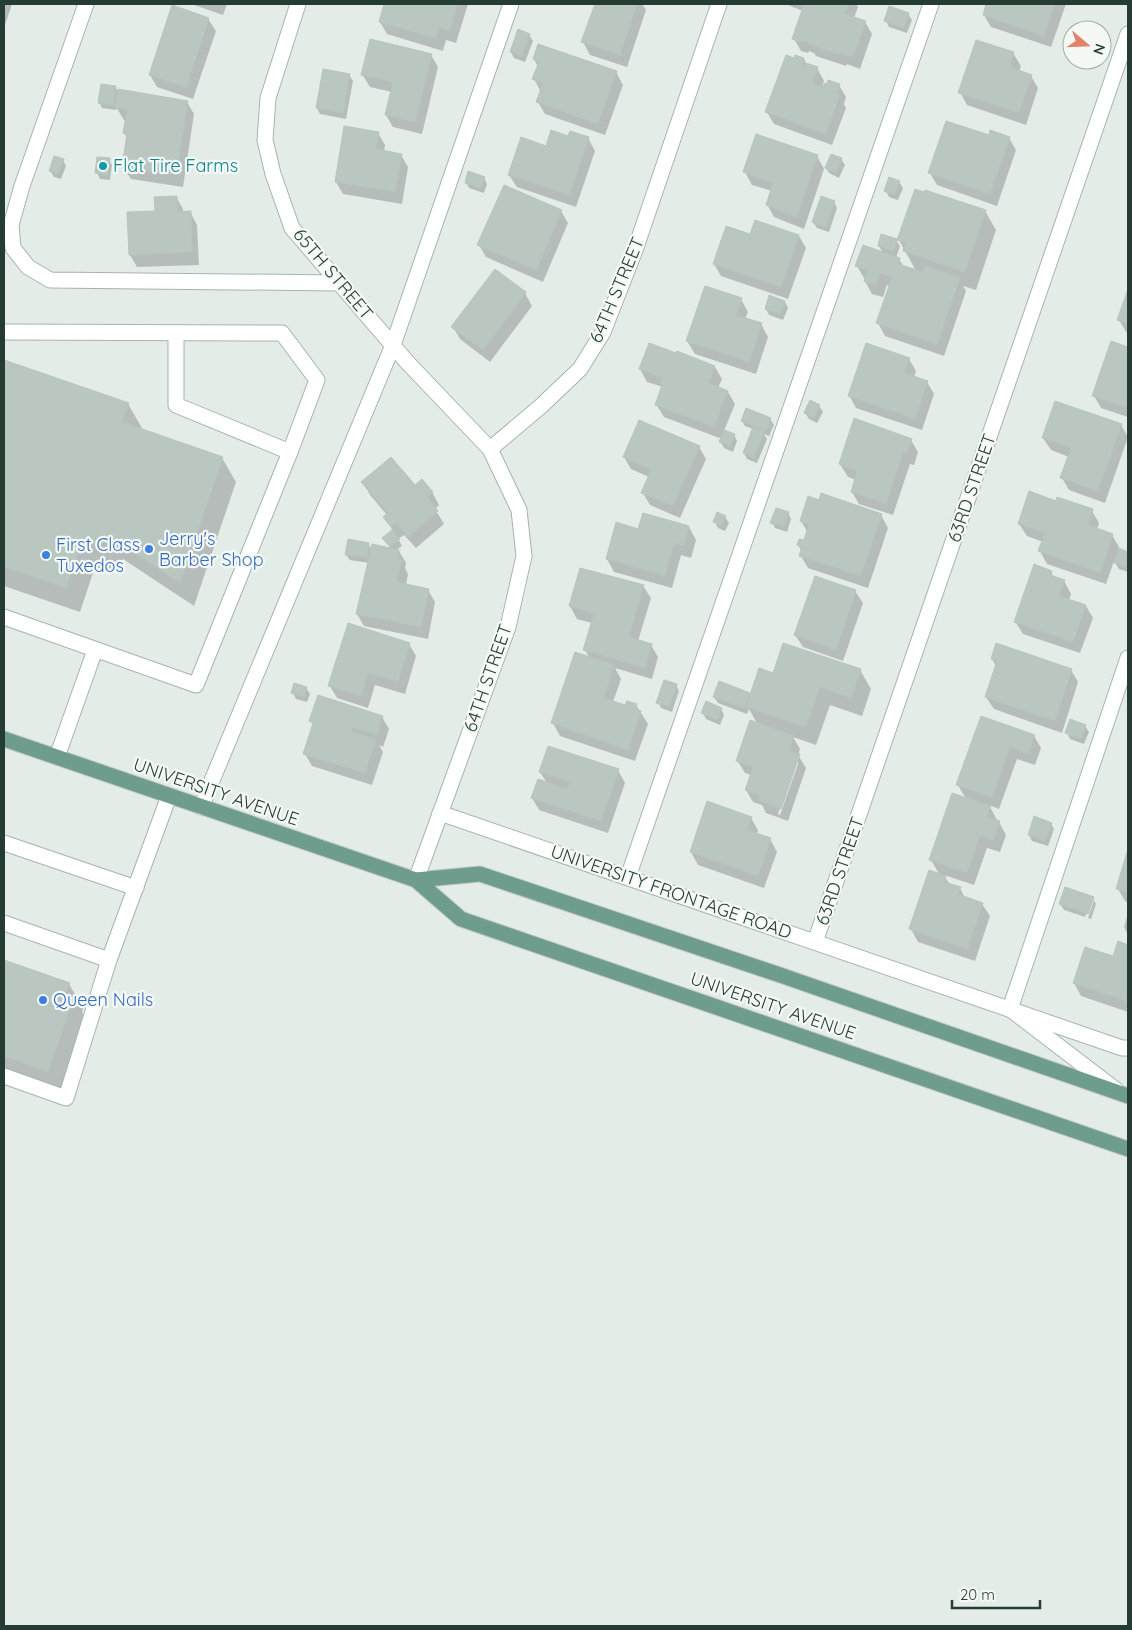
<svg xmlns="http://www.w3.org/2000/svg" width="1132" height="1630" font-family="Quicksand,sans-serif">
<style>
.shadow{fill:#0003;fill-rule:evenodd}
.building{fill:#bac7c1;stroke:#b7c5be}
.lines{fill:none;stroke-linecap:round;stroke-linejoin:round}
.minor-casing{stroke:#a7b4ae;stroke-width:17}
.major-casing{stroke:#c2c8c6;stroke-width:17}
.minor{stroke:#fff;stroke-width:15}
.major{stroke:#6e9d8d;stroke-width:15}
.culture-dot{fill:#0f9aa8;stroke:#f4f9f6;stroke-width:2}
.shop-dot{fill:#3f7fe0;stroke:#f4f9f6;stroke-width:2}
.labels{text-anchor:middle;stroke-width:4.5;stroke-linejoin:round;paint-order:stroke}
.culture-label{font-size:18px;fill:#0d838f;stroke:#f4f9f6;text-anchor:start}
.street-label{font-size:18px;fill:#253c34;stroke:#f4f9f6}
.shop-label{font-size:18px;fill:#366cbe;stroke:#f4f9f6;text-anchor:start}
</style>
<rect width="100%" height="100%" fill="#e4ece8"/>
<g class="shadow">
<path d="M4 4H12L4 28Z"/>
<path d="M191 4H227L223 15Z"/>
<path d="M385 4H468L456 43 446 40 443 51 387 34 380 22Z"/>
<path d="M596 4H642L646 10 627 67 590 55 583 42Z"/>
<path d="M788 4H856L858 7 854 18 865 22 872 34 860 69 847 64 846 66 816 56 814 53 809 51 808 53 801 51 794 39 803 11 790 6Z"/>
<path d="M988 4H1066L1051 47 991 27 984 15Z"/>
<path d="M908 14 912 20 907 33 889 27 886 21Z"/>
<path d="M208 19 216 31 193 99 157 87 150 75Z"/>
<path d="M529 35 533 41 525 62 514 58 511 52Z"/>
<path d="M1013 53 1021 66 1019 72 1031 76 1038 88 1026 125 967 105 960 92Z"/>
<path d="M431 55 438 67 422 134 393 127 386 115 392 92 370 87 362 74Z"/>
<path d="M534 59 616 72 623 85 605 135 545 114 538 102 541 92 534 79 538 67Z"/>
<path d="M795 59H804L807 65 817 68 824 81 822 87 839 85 846 97 844 104 846 108 832 145 774 124 767 112Z"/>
<path d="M349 75 353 81 346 119 320 114 317 108Z"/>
<path d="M115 87 119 93 187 102 194 114 183 187 131 179 123 167 128 139 124 133 126 121 124 120 116 107V110L102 108 99 102Z"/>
<path d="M378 133 385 145 384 152 401 155 408 167 402 204 343 194 336 182Z"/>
<path d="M569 137 588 138 595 151 576 207 517 187 509 175 547 147Z"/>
<path d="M990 137 1009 138 1016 150 997 206 937 185 930 173Z"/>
<path d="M817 156 824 169 804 229 774 217 767 204 772 191 752 185 745 172Z"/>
<path d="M841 159 845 165 839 178 829 173 826 168Z"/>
<path d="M63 160 66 166 61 179 54 177 50 171Z"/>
<path d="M109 160 112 165 110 180 100 179 97 173Z"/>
<path d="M484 178 487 184 484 193 469 188 466 182Z"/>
<path d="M899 182 903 188 898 200 889 197 886 191Z"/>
<path d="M176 197 183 209V213L190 212 197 225 199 265 137 267 130 255 156 212Z"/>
<path d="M834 202 837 208 829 232 817 228 813 222Z"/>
<path d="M561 211 568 223 543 282 486 257 479 245Z"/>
<path d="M985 211 996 230 976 290 963 286 966 291 944 356 885 336 878 323 891 286 887 285 883 297 872 294 865 281 866 279 864 278 857 266 883 253 879 246 896 240 900 246 896 258 899 259 904 267 916 271 899 240Z"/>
<path d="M751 235 799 236 806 248 788 299 721 276 714 264Z"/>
<path d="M1128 292V333L1126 332 1119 320Z"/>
<path d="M525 293 532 306 490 362 460 339 453 327Z"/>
<path d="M741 299 748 312 745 319 761 324 768 337 756 374 695 354 687 341Z"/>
<path d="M785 302 788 308 783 320 769 315 766 309Z"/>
<path d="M1112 343 1128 348V417L1101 408 1094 396Z"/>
<path d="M676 355 715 367 722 379 718 388 728 392 735 404 724 431 734 435 737 441 733 452 724 448 721 442 722 439 664 417 656 404 663 387 647 382 640 369Z"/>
<path d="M909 359 916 371 914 377 927 382 934 394 922 430 856 408 849 395Z"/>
<path d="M4 362 128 404 142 428 141 430 222 458 236 482 194 606 123 559 119 565 104 570 95 567 80 612 4 586Z"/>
<path d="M819 406 823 412 817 423 809 419 805 413Z"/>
<path d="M770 419 774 425 769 436 764 434 767 439 757 463 747 459 744 453 753 429 745 426 742 421Z"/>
<path d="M1121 425 1128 437 1105 503 1069 490 1062 478 1069 457 1051 450 1043 438Z"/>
<path d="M911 440 918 452 914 465 910 464 893 515 859 504 852 492 856 480 848 477 840 464Z"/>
<path d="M699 447 706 459 680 518 650 505 643 493 649 477 631 469 624 457Z"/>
<path d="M363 482 415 487 432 492 439 505 435 509 444 524 416 548 404 535 398 539 402 546 396 550 399 551 406 563 405 568 408 574 406 585 428 590 435 602 428 639 364 626 357 614 369 563 350 560 346 555 368 544 372 549 392 550 384 538 393 531 385 517 387 515 370 495Z"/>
<path d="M820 501 881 515 888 528 868 588 808 568 801 556 802 552 798 545 805 542 808 533 801 521Z"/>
<path d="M1057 503 1092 511 1099 523 1097 530 1112 535 1119 547 1118 549 1128 553V572L1119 569 1114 561 1106 584 1047 564 1040 551 1043 542 1027 536 1019 524Z"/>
<path d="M788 513 791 519 787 532 775 528 772 522Z"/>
<path d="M725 517 729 523 725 531 718 528 715 522Z"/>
<path d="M689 527 696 540 691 558 681 555 672 588 614 572 607 559 639 530Z"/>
<path d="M1051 572 1054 578 1064 581 1071 594 1069 600 1086 606 1093 618 1080 653 1023 634 1015 621Z"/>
<path d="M643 586 651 598 638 641 651 645 658 657 652 679 615 668 621 679 613 702 626 706 636 705 648 724 635 761 560 736 553 723 590 659 585 650 592 623 577 619 570 606Z"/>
<path d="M855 591 863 603 843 661 803 647 795 635Z"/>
<path d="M409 644 416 656 405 694 375 685 368 708 337 698 330 686Z"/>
<path d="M992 659 1071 670 1078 682 1062 733 994 709 986 697 996 666Z"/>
<path d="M860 670 871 689 862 716 830 705 816 745 793 737 800 749 798 755 806 768 788 821 766 813 762 805 753 802 746 790 751 775 745 773 737 760 758 725 749 709 747 714 718 703 714 697 749 694 751 697 774 674ZM798 758V764L780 815 778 814Z"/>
<path d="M676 685 679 691 672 712 661 708 658 702Z"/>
<path d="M306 688 310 694 307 702 296 699 293 693Z"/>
<path d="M721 709 724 715 720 725 706 719 703 713Z"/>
<path d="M382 717 389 729 383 747 379 745 383 752 372 785 312 766 305 754 313 726 311 721Z"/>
<path d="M981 718 1034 736 1041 748 1035 765 1017 759 999 809 989 805 997 820V822H999L1006 835 1000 852 987 848 974 885 944 875 950 885 960 888 965 898 982 904 990 916 975 961 918 942 911 929 939 874 931 860 966 799 958 785Z"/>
<path d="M1085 726 1089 732 1084 744 1070 739 1067 733Z"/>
<path d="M618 770 625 783 608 833 539 810 532 798 547 783 540 772Z"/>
<path d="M751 818 758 830 757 835 770 839 777 852 764 888 698 865 691 852Z"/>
<path d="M1051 824 1054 829 1048 846 1032 841 1029 835Z"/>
<path d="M1128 854V903L1125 901 1118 889Z"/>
<path d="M1093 898 1096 904 1091 919 1088 918 1094 900H1091L1085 917 1064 910 1060 904Z"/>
<path d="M1128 913V935L1124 927Z"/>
<path d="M1119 943 1128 946V1012L1081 996 1074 983 1114 957Z"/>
<path d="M4 962 69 984 83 1008 82 1012 87 1022 62 1095 4 1075Z"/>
</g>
<g class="building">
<path d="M384 4H458L450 31 439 28 436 39 379 22Z"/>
<path d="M595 4H637L620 55 581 42Z"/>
<path d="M804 4H849L845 14 866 21 853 57 840 53 839 55 808 44 809 42 802 40 801 42 792 39Z"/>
<path d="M986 4H1055L1044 36 983 15Z"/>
<path d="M172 5 209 18 186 88 149 75Z"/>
<path d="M889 6 909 13 904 28 884 21Z"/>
<path d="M518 29 530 34 522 57 510 52Z"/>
<path d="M370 39 432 54 415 122 385 115 393 82 361 75Z"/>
<path d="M976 40 1014 52 1010 67 1032 75 1019 113 958 93Z"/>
<path d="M538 44 617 71 598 124 536 102 543 83 532 79 539 62 533 59Z"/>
<path d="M786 55 794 58 795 55 804 58 802 66 805 67 806 63 818 67 812 84 821 87V86H823L825 83 827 84 828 80 840 84 837 93 840 94 826 134 765 112Z"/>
<path d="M323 69 350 74 343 113 316 108Z"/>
<path d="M101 84 116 86 113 105 98 103Z"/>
<path d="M118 89 188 101 176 175 122 167 127 134 123 133 127 110 115 108Z"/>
<path d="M946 121 989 135 990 130 1010 137 990 194 928 173Z"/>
<path d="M344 126 379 132 376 149 402 154 395 192 335 182Z"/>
<path d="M551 130 568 136 570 131 589 137 570 195 508 175 521 137 546 146Z"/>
<path d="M756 134 818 155 797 217 766 205 773 183 743 172Z"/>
<path d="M831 154 842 158 836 173 825 168Z"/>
<path d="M54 156 64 159 58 174 49 171Z"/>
<path d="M97 157 110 158 108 175 95 173Z"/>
<path d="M468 171 485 177 481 188 465 183Z"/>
<path d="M889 177 900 181 895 195 884 191Z"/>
<path d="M504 185 562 210 536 270 477 245Z"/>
<path d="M915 189 924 192 925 190 986 210 965 272 903 251 906 243 897 240Z"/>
<path d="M177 196V212L191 211 192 252 129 255 127 212 155 211 154 197Z"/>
<path d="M821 196 835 201 826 227 812 222Z"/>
<path d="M755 220 799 235 781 287 713 264 726 226 750 234Z"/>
<path d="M881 234 897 239 894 251 878 246Z"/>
<path d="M863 245 900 258 898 264 923 272 925 266 960 278 937 344 876 323 892 277 880 273 876 286 864 281 868 270 855 266Z"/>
<path d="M495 269 526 292 483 350 451 327Z"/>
<path d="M705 286 742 298 736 315 762 323 749 362 686 341Z"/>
<path d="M1128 289V324L1117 320Z"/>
<path d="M769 295 785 301 780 314 765 309Z"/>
<path d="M1111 341 1128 347V408L1092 396Z"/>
<path d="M649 343 676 353 677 351 715 366 709 383 728 391 714 427 655 405 662 385 660 384 662 378 639 369Z"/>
<path d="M866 343 910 358 904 373 928 381 915 419 848 396Z"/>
<path d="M4 360 129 403 122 422 223 457 180 583 109 536 105 542 89 546 81 544 66 588 4 567Z"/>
<path d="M810 400 820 405 814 418 804 413Z"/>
<path d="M1055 401 1122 424 1098 491 1060 478 1071 448 1042 438Z"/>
<path d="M746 408 771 418 766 431 741 421Z"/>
<path d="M854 418 912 439 907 454 903 452 886 504 851 492 857 471 839 464Z"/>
<path d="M639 420 700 446 673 506 641 493 651 470 623 457Z"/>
<path d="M753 427 764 432 754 458 743 453Z"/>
<path d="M724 430 735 434 730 447 719 442Z"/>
<path d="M391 457 415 485 422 479 433 492 427 497 438 511 408 537 396 523 391 527 383 517 388 513 361 482Z"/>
<path d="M1029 491 1056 501 1057 497 1093 509 1088 525 1113 534 1100 573 1038 551 1045 533 1018 524Z"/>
<path d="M821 493 882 514 861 576 799 556 802 547 797 545 799 539 804 540 809 524 800 521 808 496 819 500Z"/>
<path d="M776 508 789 512 784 527 770 523Z"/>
<path d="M717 512 726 516 722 526 713 522Z"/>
<path d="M643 513 689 526 684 546 674 543 665 576 606 559 616 522 638 529Z"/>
<path d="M392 530 400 539 390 547 382 538Z"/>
<path d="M348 539 369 543 367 558 345 555Z"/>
<path d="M372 544 399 550 398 559 402 560 397 582 429 589 421 627 356 614Z"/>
<path d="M1119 548 1128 552 1126 567 1114 563Z"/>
<path d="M1034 564 1052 571 1050 575 1065 580 1059 596 1086 605 1073 642 1014 622Z"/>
<path d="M580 568 644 585 629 637 652 644 645 668 583 650 594 614 569 606Z"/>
<path d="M815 576 856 590 836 650 794 635Z"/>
<path d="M348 623 410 643 398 682 368 673 361 696 328 686Z"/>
<path d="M783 643 861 669 851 698 820 687 806 727 746 707 759 668 773 673Z"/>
<path d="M996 643 1072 669 1055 721 985 697 997 661 991 659Z"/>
<path d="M575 652 614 665 604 698 625 705 627 701 637 704 636 709 641 711 628 750 551 723Z"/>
<path d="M664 680 677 684 669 707 656 703Z"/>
<path d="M719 681 750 693 744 708 713 697Z"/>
<path d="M294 683 307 687 304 697 291 693Z"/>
<path d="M318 695 383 716 377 735 352 728 351 731 376 739 365 773 303 754 313 723 309 721Z"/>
<path d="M706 701 722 708 717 720 701 713Z"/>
<path d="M981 716 1035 735 1028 754 1010 747 992 797 956 785Z"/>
<path d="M1070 719 1086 725 1081 739 1065 733Z"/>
<path d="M750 720 794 736 789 751 800 754 781 809 758 800 760 795 745 790 753 767 736 761Z"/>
<path d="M548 746 619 769 601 821 531 798 538 779 567 789 570 782 539 772Z"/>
<path d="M952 793 991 806 987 817 1000 821 993 840 980 836 967 873 929 860Z"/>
<path d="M707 801 752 817 747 830 771 838 758 876 690 852Z"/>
<path d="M1034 816 1052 823 1045 841 1028 835Z"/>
<path d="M1127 852 1128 853V893L1116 889Z"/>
<path d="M929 870 946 876 944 882 961 887 958 894 983 903 968 949 909 929Z"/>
<path d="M1065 887 1094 897 1088 914 1059 904Z"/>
<path d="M1118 941 1128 945V1002L1073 983 1085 947 1113 956Z"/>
<path d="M4 960 70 983 66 994 74 997 48 1072 4 1056Z"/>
</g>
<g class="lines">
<defs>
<g id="minor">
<path d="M86 4 22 186 11 225 13 248 28 267 50 280 339 283"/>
<path d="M298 4 268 98 265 140 273 174 292 228 407 362 490 449"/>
<path d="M4 332 282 333 317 380 290 452 196 685 4 617"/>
<path d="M176 333V405L290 452"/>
<path d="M57 757 95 650"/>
<path d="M201 807 393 345 511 4"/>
<path d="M440 813 1122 1048H1128"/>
<path d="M4 843 136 888"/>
<path d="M628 877 931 4"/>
<path d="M416 880 508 627 524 556 519 510 490 449 540 407 580 369 603 332 634 253 719 4"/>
<path d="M4 923 109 960"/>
<path d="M815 942 1128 34"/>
<path d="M4 1076 66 1098 109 960 169 796"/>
<path d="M1116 1090 1010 1009 1128 658"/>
</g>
<g id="major">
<path d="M4 739 416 880 461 919 1128 1149"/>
<path d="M416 880 480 874 783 976 1128 1096"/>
</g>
</defs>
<use href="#minor" class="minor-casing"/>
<use href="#major" class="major-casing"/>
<use href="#minor" class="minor"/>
<use href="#major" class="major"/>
</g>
<circle class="culture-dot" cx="103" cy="166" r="5"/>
<g class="shop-dot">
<circle cx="149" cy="549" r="5"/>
<circle cx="46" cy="555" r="5"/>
<circle cx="43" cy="1000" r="5"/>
</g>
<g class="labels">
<g class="culture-label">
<text x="113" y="172">Flat Tire Farms</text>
</g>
<g class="street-label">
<text transform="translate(333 274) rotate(50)" y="6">65TH STREET</text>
<text transform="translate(617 290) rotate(-67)" y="6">64TH STREET</text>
<text transform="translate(972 488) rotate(-71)" y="6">63RD STREET</text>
<text transform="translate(488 678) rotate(-71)" y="6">64TH STREET</text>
<text transform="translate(216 792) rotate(19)" y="6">UNIVERSITY AVENUE</text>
<text transform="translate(840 871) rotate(-71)" y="6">63RD STREET</text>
<text transform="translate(671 892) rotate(19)" y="6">UNIVERSITY FRONTAGE ROAD</text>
<text transform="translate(773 1006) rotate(19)" y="6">UNIVERSITY AVENUE</text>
</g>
<g class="shop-label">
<text x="159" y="545">Jerry's<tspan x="159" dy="21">Barber Shop</tspan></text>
<text x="56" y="551">First Class<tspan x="56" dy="21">Tuxedos</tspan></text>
<text x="53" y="1006">Queen Nails</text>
</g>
</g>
<rect width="1132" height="1630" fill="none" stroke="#253c34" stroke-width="10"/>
<g transform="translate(1087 45) rotate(109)"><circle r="24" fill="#f4f9f6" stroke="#a1ada8"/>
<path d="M0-4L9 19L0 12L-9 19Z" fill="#e3816b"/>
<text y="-8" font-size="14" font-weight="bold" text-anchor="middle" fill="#253c34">N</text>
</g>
<path d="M952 1600v8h88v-8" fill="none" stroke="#253c34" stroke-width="2.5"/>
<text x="960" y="1600" font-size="15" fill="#253c34" stroke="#f4f9f6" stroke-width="4" paint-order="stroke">20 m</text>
</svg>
